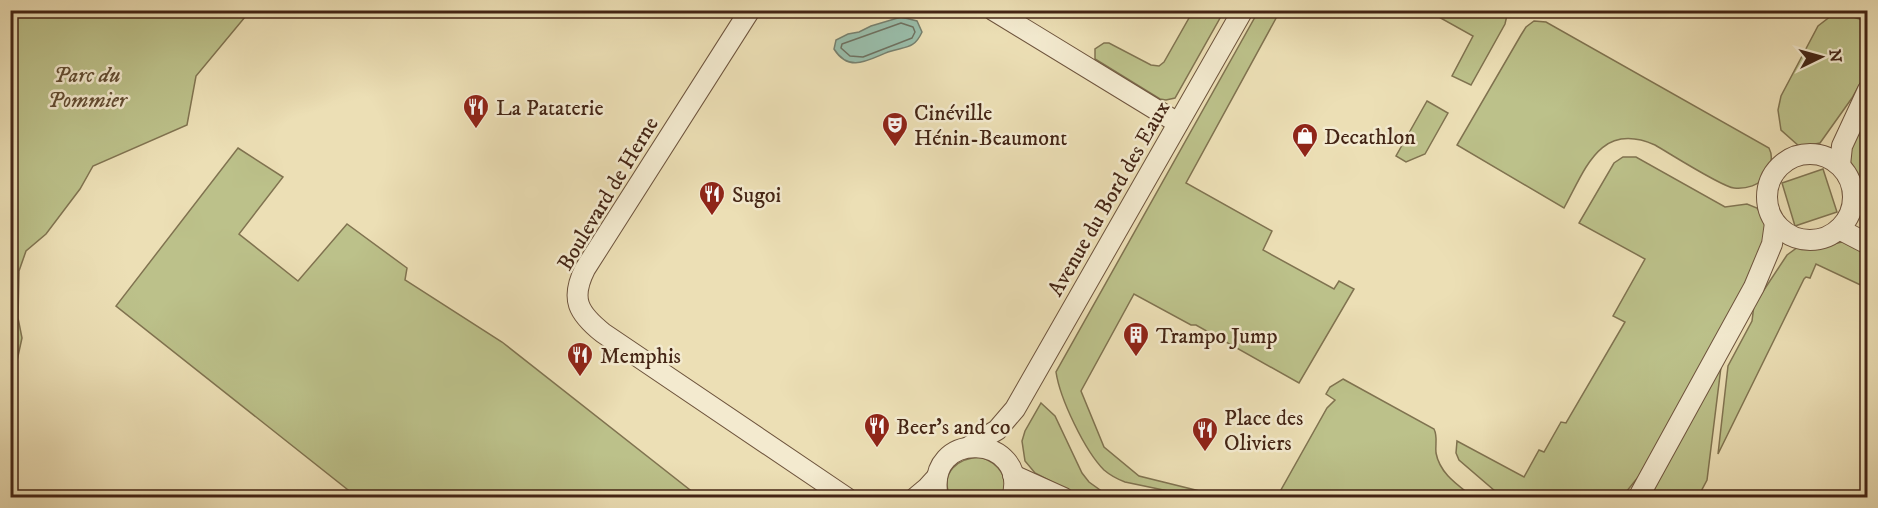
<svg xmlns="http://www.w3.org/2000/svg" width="1878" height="508" font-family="'IM FELL DW Pica',serif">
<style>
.green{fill:#bcc18a;stroke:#807350;stroke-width:1.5}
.water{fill:#99bdaa;stroke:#77806e;stroke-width:1.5}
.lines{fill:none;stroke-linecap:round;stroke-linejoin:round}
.shore{stroke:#6e7160;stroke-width:1.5}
.minor-casing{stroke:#6e543d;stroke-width:22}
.minor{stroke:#f3eacf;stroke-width:20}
.labels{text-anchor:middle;stroke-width:5;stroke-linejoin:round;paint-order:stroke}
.park-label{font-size:22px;font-style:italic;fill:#624c32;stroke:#f3eacf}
.poi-label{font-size:22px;fill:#442515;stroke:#f3eacf;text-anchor:start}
.street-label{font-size:22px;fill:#442515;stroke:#f3eacf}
</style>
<rect width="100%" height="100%" fill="#ecdfb5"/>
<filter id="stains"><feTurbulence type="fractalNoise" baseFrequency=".00333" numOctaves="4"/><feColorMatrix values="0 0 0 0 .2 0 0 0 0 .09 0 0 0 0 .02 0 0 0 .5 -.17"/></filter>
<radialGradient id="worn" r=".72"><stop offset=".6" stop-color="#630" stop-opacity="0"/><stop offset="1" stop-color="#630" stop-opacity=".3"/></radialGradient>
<g class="green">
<path d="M11 10 250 11 196 76 187 125 93 166 80 189 46 234 26 251 19 271 18 318 22 338 11 388Z"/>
<path d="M1259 10 1280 11 1186 183 1272 231 1263 250 1334 289 1339 281 1354 289 1299 383 1196 325H1191L1134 294 1081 391 1104 447 1139 476 1224 497H1197L1125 482C1117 479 1111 476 1104 470 1085 451 1060 399 1056 372Z"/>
<path d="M1193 11H1224L1175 98 1166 100 1160 99 1095 59V49L1104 43H1109L1151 65 1159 66 1164 62Z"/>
<path d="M1428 11H1508L1505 24 1471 85 1452 76 1473 36Z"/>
<path d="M1847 15 1866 21 1867 19V71L1852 98 1820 143 1800 147 1781 130 1778 110 1781 96 1818 26 1831 16Z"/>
<path d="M1534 21 1546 22 1769 148C1774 158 1770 165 1766 174 1761 186 1745 189 1734 188 1722 187 1669 153 1655 145 1600 121 1586 168 1564 208L1457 145 1521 35 1526 27Z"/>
<path d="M1427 101 1448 113 1425 154 1406 162 1396 156Z"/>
<path d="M1867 107V147L1863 155 1867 157V200L1859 190 1855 175 1849 166 1848 148Z"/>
<path d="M238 148 283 177 239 234 298 281 347 224 407 268 405 280 502 342 699 497H357L116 306Z"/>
<path d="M1623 157H1636L1725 207 1747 204 1757 208 1767 223 1768 236 1747 285 1639 476 1622 497H1502L1459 460 1456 453 1457 441 1524 477 1539 450 1544 452 1561 422 1566 423 1625 322 1613 316 1645 259 1579 223 1614 163Z"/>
<path d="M1823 169 1837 212 1795 226 1782 183Z"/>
<path d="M1842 242 1850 243 1867 251V288L1816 264 1810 278 1806 277 1804 279 1718 454 1728 366 1752 321 1754 305 1787 255 1798 247 1814 248Z"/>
<path d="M1721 367 1707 480 1698 497 1650 498 1667 460Z"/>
<path d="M1343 379 1434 429C1438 437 1435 444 1436 453 1440 474 1458 485 1473 497H1277L1327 408 1335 400 1326 394 1330 387Z"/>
<path d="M1041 403 1055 416 1082 473 1089 482 1103 492 1125 497H1081L1035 473 1025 461 1022 441 1025 431Z"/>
<path d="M981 457C998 463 1011 478 1002 497H950C940 472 957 458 981 457Z"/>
</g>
<path class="water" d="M901 17 917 21 922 32C914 50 905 46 888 52 868 60 849 73 834 49L836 40 848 34 859 32 871 26Z"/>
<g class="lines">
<path class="shore" d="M901 23 913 27 915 32 912 38 863 57 850 56 841 48 842 44Z"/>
<defs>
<g id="minor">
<path d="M750 10 585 269C570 299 578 313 603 333L847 498"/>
<path d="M993 10 1178 123"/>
<circle cx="1810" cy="197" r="43"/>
<path d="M1840 165 1842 146 1868 90"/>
<path d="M1839 229 1868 244"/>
<path d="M970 446 997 430 1015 409 1243 10"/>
<path d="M1013 475 1064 498"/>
<path d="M915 498 927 488 937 477"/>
<path d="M938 498C923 427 1031 434 1012 498"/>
<path d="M1638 498 1754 287 1772 244 1775 223"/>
</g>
</defs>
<use href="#minor" class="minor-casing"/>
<use href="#minor" class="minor"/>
</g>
<defs>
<symbol id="restaurant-pin" viewBox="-11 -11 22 30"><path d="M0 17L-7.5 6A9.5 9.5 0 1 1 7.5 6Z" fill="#8f2418" stroke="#f3eacf"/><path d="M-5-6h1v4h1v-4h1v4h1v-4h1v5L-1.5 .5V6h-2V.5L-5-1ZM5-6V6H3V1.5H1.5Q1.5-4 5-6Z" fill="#fff"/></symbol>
<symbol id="theatre-pin" viewBox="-11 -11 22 30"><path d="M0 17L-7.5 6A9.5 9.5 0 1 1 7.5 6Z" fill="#8f2418" stroke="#f3eacf"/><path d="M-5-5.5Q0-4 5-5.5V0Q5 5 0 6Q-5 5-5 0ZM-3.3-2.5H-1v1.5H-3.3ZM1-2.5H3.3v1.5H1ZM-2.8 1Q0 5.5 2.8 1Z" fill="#fff"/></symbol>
<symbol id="shop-pin" viewBox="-11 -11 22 30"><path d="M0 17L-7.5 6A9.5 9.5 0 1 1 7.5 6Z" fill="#8f2418" stroke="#f3eacf"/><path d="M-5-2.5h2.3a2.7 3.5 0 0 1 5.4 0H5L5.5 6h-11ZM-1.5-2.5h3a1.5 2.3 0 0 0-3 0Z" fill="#fff"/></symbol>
<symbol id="building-pin" viewBox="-11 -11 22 30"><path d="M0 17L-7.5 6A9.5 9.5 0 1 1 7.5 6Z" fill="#8f2418" stroke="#f3eacf"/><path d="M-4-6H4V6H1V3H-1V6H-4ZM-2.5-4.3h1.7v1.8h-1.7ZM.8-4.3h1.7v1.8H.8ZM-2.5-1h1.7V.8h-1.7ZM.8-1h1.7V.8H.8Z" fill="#fff"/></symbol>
</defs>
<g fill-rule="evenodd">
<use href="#restaurant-pin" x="461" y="92" width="30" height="40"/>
<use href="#theatre-pin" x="880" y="110" width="30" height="40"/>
<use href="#shop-pin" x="1290" y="121" width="30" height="40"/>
<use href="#restaurant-pin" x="697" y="179" width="30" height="40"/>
<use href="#building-pin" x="1121" y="320" width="30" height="40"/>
<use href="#restaurant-pin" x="565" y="340" width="30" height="40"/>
<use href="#restaurant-pin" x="862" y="411" width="30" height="40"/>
<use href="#restaurant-pin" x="1190" y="415" width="30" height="40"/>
</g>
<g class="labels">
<g class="park-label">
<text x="87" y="82">Parc du<tspan x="87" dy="25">Pommier</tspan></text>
</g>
<g class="poi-label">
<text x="496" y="115">La Pataterie</text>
<text x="914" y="120">Cinéville<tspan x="914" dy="25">Hénin-Beaumont</tspan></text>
<text x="1324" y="144">Decathlon</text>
<text x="732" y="202">Sugoi</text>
<text x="1156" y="343">Trampo Jump</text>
<text x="600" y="363">Memphis</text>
<text x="1224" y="425">Place des<tspan x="1224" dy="25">Oliviers</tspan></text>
<text x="896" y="434">Beer's and co</text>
</g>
<g class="street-label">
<text transform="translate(607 193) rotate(-59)" y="8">Boulevard de Herne</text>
<text transform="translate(1108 198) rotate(-60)" y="8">Avenue du Bord des Eaux</text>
</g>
</g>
<rect width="1878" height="508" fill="none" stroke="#ecdfb5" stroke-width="36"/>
<rect x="12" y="12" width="1854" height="484" fill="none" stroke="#442515" stroke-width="3"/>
<rect x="18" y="18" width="1842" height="472" fill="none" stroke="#442515" stroke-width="1.5"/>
<g transform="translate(1821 57) rotate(85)" stroke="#f3eacf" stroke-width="4.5" paint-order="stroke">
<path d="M0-4.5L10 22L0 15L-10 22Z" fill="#442515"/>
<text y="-9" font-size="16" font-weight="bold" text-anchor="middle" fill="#442515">N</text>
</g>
<rect width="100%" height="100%" filter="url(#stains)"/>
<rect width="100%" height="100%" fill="url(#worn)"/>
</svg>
